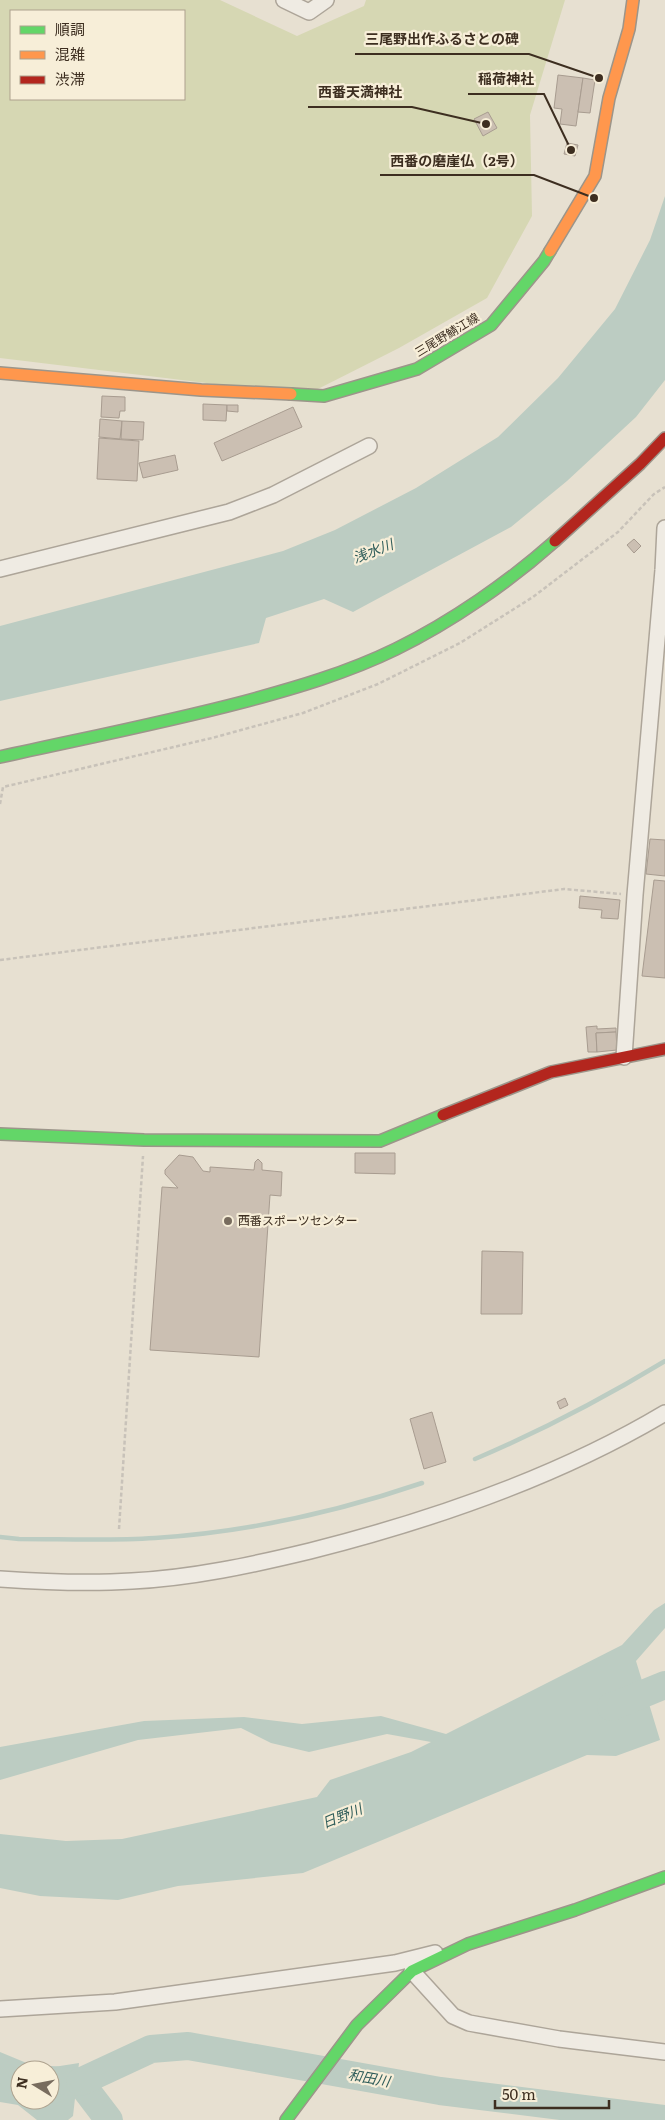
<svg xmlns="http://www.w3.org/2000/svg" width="665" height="2120" font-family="Literata,'Noto Sans JP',serif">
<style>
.green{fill:#d6d7b3;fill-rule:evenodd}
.water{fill:#bcccc2;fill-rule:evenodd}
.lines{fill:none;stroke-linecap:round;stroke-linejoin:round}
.stream{stroke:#bcccc2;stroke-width:4.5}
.river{stroke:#bcccc2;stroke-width:28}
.building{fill:#cbbfb2;stroke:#a89c90}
.street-casing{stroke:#ada599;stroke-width:18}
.fast-casing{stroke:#9c958a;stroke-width:14}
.slow-casing{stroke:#9c958a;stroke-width:14}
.jam-casing{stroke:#9c958a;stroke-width:14}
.path{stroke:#c8c2b9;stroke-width:2.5;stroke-dasharray:4 2.5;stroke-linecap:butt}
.street{stroke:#efebe3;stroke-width:15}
.fast{stroke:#63d668;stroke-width:11}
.slow{stroke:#ff974d;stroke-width:11}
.jam{stroke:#b3261e;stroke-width:11}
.poi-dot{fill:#786c5e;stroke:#f7eed8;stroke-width:2}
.labels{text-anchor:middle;stroke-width:4.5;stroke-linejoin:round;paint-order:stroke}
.street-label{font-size:12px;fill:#3d2e20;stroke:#f7eed8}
.poi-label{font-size:12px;fill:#3d2e20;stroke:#f7eed8;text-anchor:start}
.water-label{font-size:14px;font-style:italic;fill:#2f5d5a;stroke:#f7eed8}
.leader{fill:none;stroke:#3d2e20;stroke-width:2}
.callout-dot{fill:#3d2e20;stroke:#f7eed8;stroke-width:2}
.callout-label{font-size:14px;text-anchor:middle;font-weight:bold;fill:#3d2e20;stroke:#f7eed8;stroke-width:4.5;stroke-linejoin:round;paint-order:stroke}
</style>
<rect width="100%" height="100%" fill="#e7e0d1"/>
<path class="green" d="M0 0H220L297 36 364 6 366 0H565L530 115 532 216 487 298 399 348 306 395 0 358ZM11 11H184V99H11Z"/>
<g class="water">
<path d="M665 196V380L636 417 567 481 511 527 353 612 324 599 266 618 259 643 0 701V626L283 551 335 530 416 488 498 437 558 378 615 309 650 240Z"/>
<path d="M665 1603V1628L636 1661 660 1740 616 1756 587 1755 303 1873 178 1886 118 1900 40 1896 0 1888V1834L66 1841 122 1839 317 1797 330 1780 411 1752 431 1742 387 1734 309 1752 271 1743 241 1728 138 1740 0 1780V1747L144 1721 244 1717 302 1724 381 1716 446 1734 622 1645 654 1610Z"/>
<path d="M0 2052 41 2069 79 2063 73 2116 68 2120H37L18 2105 0 2102ZM20 2070H50V2100H20Z"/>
</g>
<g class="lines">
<g class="stream">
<path d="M475 1459C541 1431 604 1398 665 1361"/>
<path d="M0 1537 19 1539C64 1539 110 1541 155 1538 246 1532 337 1512 422 1483"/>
</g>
<g class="river">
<path d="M611 1707 665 1685"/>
<path d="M50 2080 80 2082 109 2120"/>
<path d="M80 2082 151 2049 188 2046 440 2091 665 2119"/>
</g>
</g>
<g class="building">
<path d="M558 75 583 78 576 126 560 124 562 109 554 108Z"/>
<path d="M583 78 595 80 590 113 578 112Z"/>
<path d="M488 112 497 128 483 136 474 119Z"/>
<path d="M567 143 578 145 575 156 564 154Z"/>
<path d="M102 396 125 397V411H120L119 418 101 417Z"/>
<path d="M203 404 227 405 226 421 203 420Z"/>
<path d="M227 405H238V412L227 411Z"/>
<path d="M293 407 302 427 222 461 214 443Z"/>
<path d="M100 419 122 421 120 439 99 437Z"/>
<path d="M122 421 144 422 143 440 121 439Z"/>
<path d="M99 438 139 441 137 481 97 479Z"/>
<path d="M175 455 178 470 143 478 139 463Z"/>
<path d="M634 539 641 546 634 553 627 545Z"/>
<path d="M650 839 665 840V876L646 874Z"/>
<path d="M654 880 665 881V978L642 976Z"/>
<path d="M580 896 620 900 618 919 601 918 602 910 579 908Z"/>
<path d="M597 1026V1029L616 1028V1032L596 1033 597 1052H588L586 1027Z"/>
<path d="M616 1032 617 1050 597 1052 596 1033Z"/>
<path d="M355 1153H395V1174L355 1173Z"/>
<path d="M179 1155 193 1157 203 1171 210 1172V1167L254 1170 255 1162 258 1159 262 1163V1170L282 1172 281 1196 270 1195 259 1357 150 1350 162 1187 178 1188 165 1174V1170Z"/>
<path d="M482 1251 523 1252 522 1314H481Z"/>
<path d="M565 1398 568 1405 560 1409 557 1402Z"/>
<path d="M432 1412 446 1462 424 1469 410 1419Z"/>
</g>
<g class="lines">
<defs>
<g id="street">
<path d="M284 0 309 12 326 0"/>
<path d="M0 569 229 512 273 495 369 446"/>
<path d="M624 1057 635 895 663 570 665 528"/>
<path d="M0 1579C44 1582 88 1584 132 1581 192 1578 252 1565 310 1551 433 1520 556 1478 665 1413"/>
<path d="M412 1971 453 2016 469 2023 559 2039 665 2052"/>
<path d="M0 2009 115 2002 395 1963 435 1953"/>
</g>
<g id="fast">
<path d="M291 394 324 396 417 369 491 325 544 261 550 251"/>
<path d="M0 757C81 739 163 723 243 702 295 688 347 673 396 649 451 622 509 582 555 541"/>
<path d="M0 1134 144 1140 380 1141 443 1115"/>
<path d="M286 2120 357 2025 412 1971 468 1944 575 1910 665 1877"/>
</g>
<g id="slow">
<path d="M550 251 595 176 609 98 629 29 633 0"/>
<path d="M0 373 201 390 291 394"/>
</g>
<g id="jam">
<path d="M555 541 640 464 665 438"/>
<path d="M443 1115 551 1072 665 1049"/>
</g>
</defs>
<use href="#street" class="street-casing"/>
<use href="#fast" class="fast-casing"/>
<use href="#slow" class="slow-casing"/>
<use href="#jam" class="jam-casing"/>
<g class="path">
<path d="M0 804 3 787 212 738 303 713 378 684 460 643 533 597 618 532 654 494 665 487"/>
<path d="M0 960 564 889 621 894"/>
<path d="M119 1529 143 1156"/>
</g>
<use href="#street" class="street"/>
<use href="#fast" class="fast"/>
<use href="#slow" class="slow"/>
<use href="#jam" class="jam"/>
</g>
<circle class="poi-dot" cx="228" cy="1221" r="5"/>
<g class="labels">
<g class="street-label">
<text transform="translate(447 335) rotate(-31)" y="4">三尾野鯖江線</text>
</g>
<g class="poi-label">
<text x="238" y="1225">西番スポーツセンター</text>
</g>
<g class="water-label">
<text transform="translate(373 551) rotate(-21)" y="5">浅水川</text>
<text transform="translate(342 1816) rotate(-22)" y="5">日野川</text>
<text transform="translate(369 2078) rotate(10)" y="5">和田川</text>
</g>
</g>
<path class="leader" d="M599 78L529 54H355M571 150L544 94H468M486 124L412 107H308M594 198L534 175H380"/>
<g class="callout-dot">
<circle cx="599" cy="78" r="5"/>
<circle cx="571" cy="150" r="5"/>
<circle cx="486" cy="124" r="5"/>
<circle cx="594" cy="198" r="5"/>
</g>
<g class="callout-label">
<text x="442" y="44">三尾野出作ふるさとの碑</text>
<text x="506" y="84">稲荷神社</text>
<text x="360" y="97">西番天満神社</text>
<text x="457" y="166">西番の磨崖仏（2号）</text>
</g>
<rect x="10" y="10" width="175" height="90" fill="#f7eed8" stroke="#ada18e"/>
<rect x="20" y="26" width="25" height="8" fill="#63d668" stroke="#ada18e"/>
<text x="55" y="35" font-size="15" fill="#3d2e20">順調</text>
<rect x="20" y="51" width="25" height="8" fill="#ff974d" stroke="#ada18e"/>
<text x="55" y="60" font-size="15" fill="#3d2e20">混雑</text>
<rect x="20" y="76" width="25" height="8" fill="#b3261e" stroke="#ada18e"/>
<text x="55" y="85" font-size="15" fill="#3d2e20">渋滞</text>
<g transform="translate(35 2085) rotate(280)"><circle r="24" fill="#f7eed8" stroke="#ada18e"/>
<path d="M0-4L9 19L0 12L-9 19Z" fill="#786c5e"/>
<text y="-8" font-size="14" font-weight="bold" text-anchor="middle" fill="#3d2e20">N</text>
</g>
<path d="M495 2100v8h114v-8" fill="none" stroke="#3d2e20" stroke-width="2.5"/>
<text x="502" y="2100" font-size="15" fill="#3d2e20" stroke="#f7eed8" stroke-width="4" paint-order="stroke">50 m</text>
</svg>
